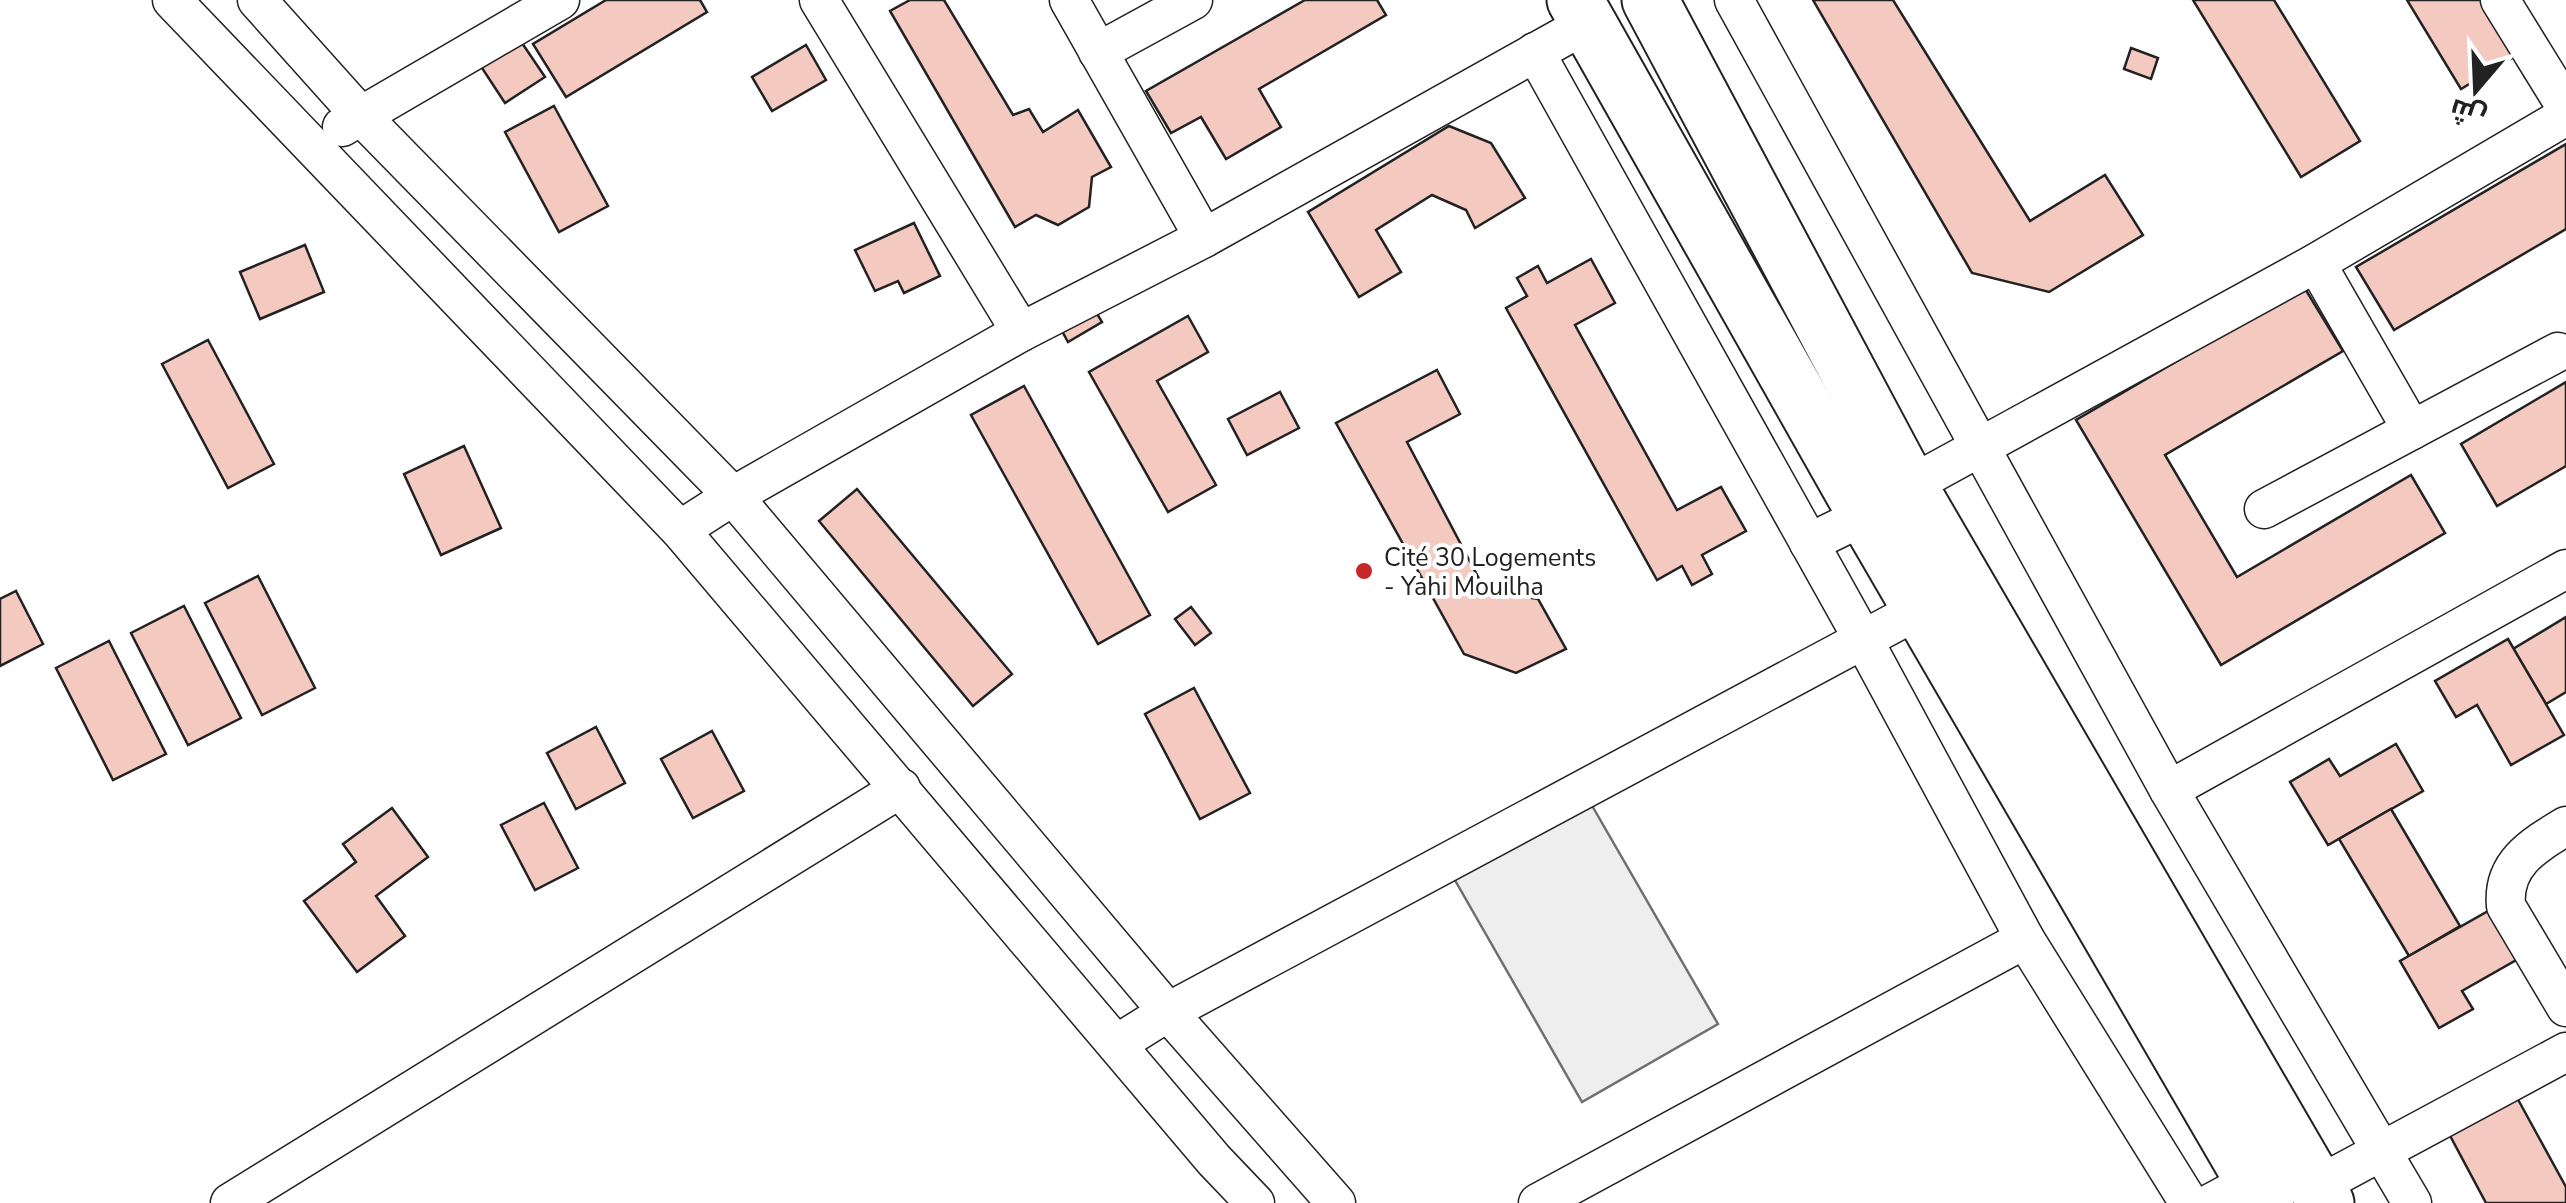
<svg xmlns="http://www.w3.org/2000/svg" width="2566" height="1203" font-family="'Nunito Sans',Cairo,sans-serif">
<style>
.green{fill:#eee;stroke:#6f6f6f;stroke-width:2.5}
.building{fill:#f3c9c0;stroke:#222;stroke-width:2.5}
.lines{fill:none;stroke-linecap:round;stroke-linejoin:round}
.minor-casing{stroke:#222;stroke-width:41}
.primary-casing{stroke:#222;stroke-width:59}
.minor{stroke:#fff;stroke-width:38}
.primary{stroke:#fff;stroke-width:55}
.poi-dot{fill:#c62828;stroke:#fff;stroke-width:4}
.labels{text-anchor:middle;stroke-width:8;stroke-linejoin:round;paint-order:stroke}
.poi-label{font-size:25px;fill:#222;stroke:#fff;text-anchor:start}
</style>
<rect width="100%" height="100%" fill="#fff"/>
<path class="green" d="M1583 790 1718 1024 1582 1102 1448 868Z"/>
<g class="building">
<path d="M606 0H700L707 12 566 97 533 44Z"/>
<path d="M910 0H944L1013 115 1029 109 1043 132 1078 110 1111 167 1092 177 1089 207 1058 225 1036 215 1015 227 890 11Z"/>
<path d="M1305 0H1377L1386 15 1259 89 1281 127 1226 159 1201 117 1171 133 1146 91Z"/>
<path d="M1813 0H1893L2030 221 2105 175 2143 235 2049 292 1972 273Z"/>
<path d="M2193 0H2274L2360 141 2301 177Z"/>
<path d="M2407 0H2488L2520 53 2461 89Z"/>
<path d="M520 40 545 77 505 103 480 65Z"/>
<path d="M806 45 826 80 772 111 752 77Z"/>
<path d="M2131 48 2158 58 2151 79 2124 69Z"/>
<path d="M554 106 608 206 559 232 505 132Z"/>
<path d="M1449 126 1491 143 1525 198 1475 228 1466 210 1432 195 1376 230 1401 272 1359 297 1308 212Z"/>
<path d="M2566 144V229L2394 330 2356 267Z"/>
<path d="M914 223 940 276 904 293 898 281 875 291 855 250Z"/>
<path d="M305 245 324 292 260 319 240 272Z"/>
<path d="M1591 259 1615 303 1575 325 1677 510 1721 487 1746 531 1702 555 1712 574 1692 585 1682 566 1657 580 1506 308 1527 296 1517 278 1538 266 1547 283Z"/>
<path d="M2304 287 2343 351 2165 455 2237 577 2411 475 2445 533 2221 665 2076 420Z"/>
<path d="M1083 290 1102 322 1068 342 1050 309Z"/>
<path d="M1188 316 1208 352 1157 381 1216 485 1168 512 1089 372Z"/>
<path d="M208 340 274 464 228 488 162 364Z"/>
<path d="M1437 370 1460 414 1407 442 1485 590 1538 599 1566 649 1516 673 1464 654 1336 423Z"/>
<path d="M2566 382V466L2497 506 2461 444Z"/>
<path d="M1024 386 1150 615 1098 644 971 415Z"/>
<path d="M1280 392 1299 428 1247 455 1228 419Z"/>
<path d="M464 446 501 528 441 555 404 474Z"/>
<path d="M857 489 1012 674 973 706 819 521Z"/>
<path d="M258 576 315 688 262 715 205 603Z"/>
<path d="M16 591 43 644 0 666V599Z"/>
<path d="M184 606 241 718 188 745 131 633Z"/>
<path d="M1191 607 1211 633 1195 645 1175 619Z"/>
<path d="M2566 617V692L2546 704 2513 649Z"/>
<path d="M2508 639 2564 735 2511 765 2477 705 2456 717 2435 681Z"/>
<path d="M109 641 166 754 113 780 56 668Z"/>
<path d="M1194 688 1250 793 1200 819 1145 714Z"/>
<path d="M596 727 625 783 576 809 547 753Z"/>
<path d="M712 731 744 791 693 818 661 759Z"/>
<path d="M2396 744 2423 791 2328 845 2290 782 2329 759 2340 776Z"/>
<path d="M544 803 578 868 535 890 501 825Z"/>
<path d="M392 808 428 857 376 896 405 936 357 972 304 901 356 862 343 844Z"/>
<path d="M2391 809 2460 926 2409 956 2339 839Z"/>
<path d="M2490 910 2518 959 2462 991 2473 1009 2439 1028 2400 961Z"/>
<path d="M2515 1094 2566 1187V1203H2486L2447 1130Z"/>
</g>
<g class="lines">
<defs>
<g id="minor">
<path d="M172 0 680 530 1214 1160 1255 1203"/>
<path d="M257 0 360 115 733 496 1168 1012 1336 1203"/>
<path d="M819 0 1021 332"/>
<path d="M1069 0 1204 238"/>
<path d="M1734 0 2169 790 2412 1203"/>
<path d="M2500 0 2566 107"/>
<path d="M1098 52 1193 0"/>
<path d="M1535 52 1864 641 2025 939 2189 1203"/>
<path d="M342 127 560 0"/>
<path d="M2316 263 2412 430"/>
<path d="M2264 509 2558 352"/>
<path d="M680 530 733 496 1021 332 1204 238 1588 23"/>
<path d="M1809 543 1866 515 1909 486 2316 263 2566 116"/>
<path d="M2169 790 2566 569"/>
<path d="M2566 826C2533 846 2502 864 2506 906L2566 1007"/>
<path d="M1117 1044 1168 1012 1922 608"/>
<path d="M2315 1187 2566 1052"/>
<path d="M230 1203 901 788"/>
<path d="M1538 1203 2025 939"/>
<path d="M2211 1203 2252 1181"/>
</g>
<g id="primary">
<path d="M1575 0 1866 515 2266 1203"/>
<path d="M1650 0 1909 486 2326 1203"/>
</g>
</defs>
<use href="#minor" class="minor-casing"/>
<use href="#primary" class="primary-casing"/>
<use href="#minor" class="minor"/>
<use href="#primary" class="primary"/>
</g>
<circle class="poi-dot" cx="1364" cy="571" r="10"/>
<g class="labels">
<g class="poi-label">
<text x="1384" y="566">Cité 30 Logements<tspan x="1384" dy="29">- Yahi Mouilha</tspan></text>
</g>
</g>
<g transform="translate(2476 90) rotate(199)" stroke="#ffffff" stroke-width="8" paint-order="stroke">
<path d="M0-8L18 38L0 25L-18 38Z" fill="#222222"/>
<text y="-15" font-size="28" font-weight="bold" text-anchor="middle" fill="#222222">ش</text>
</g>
</svg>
